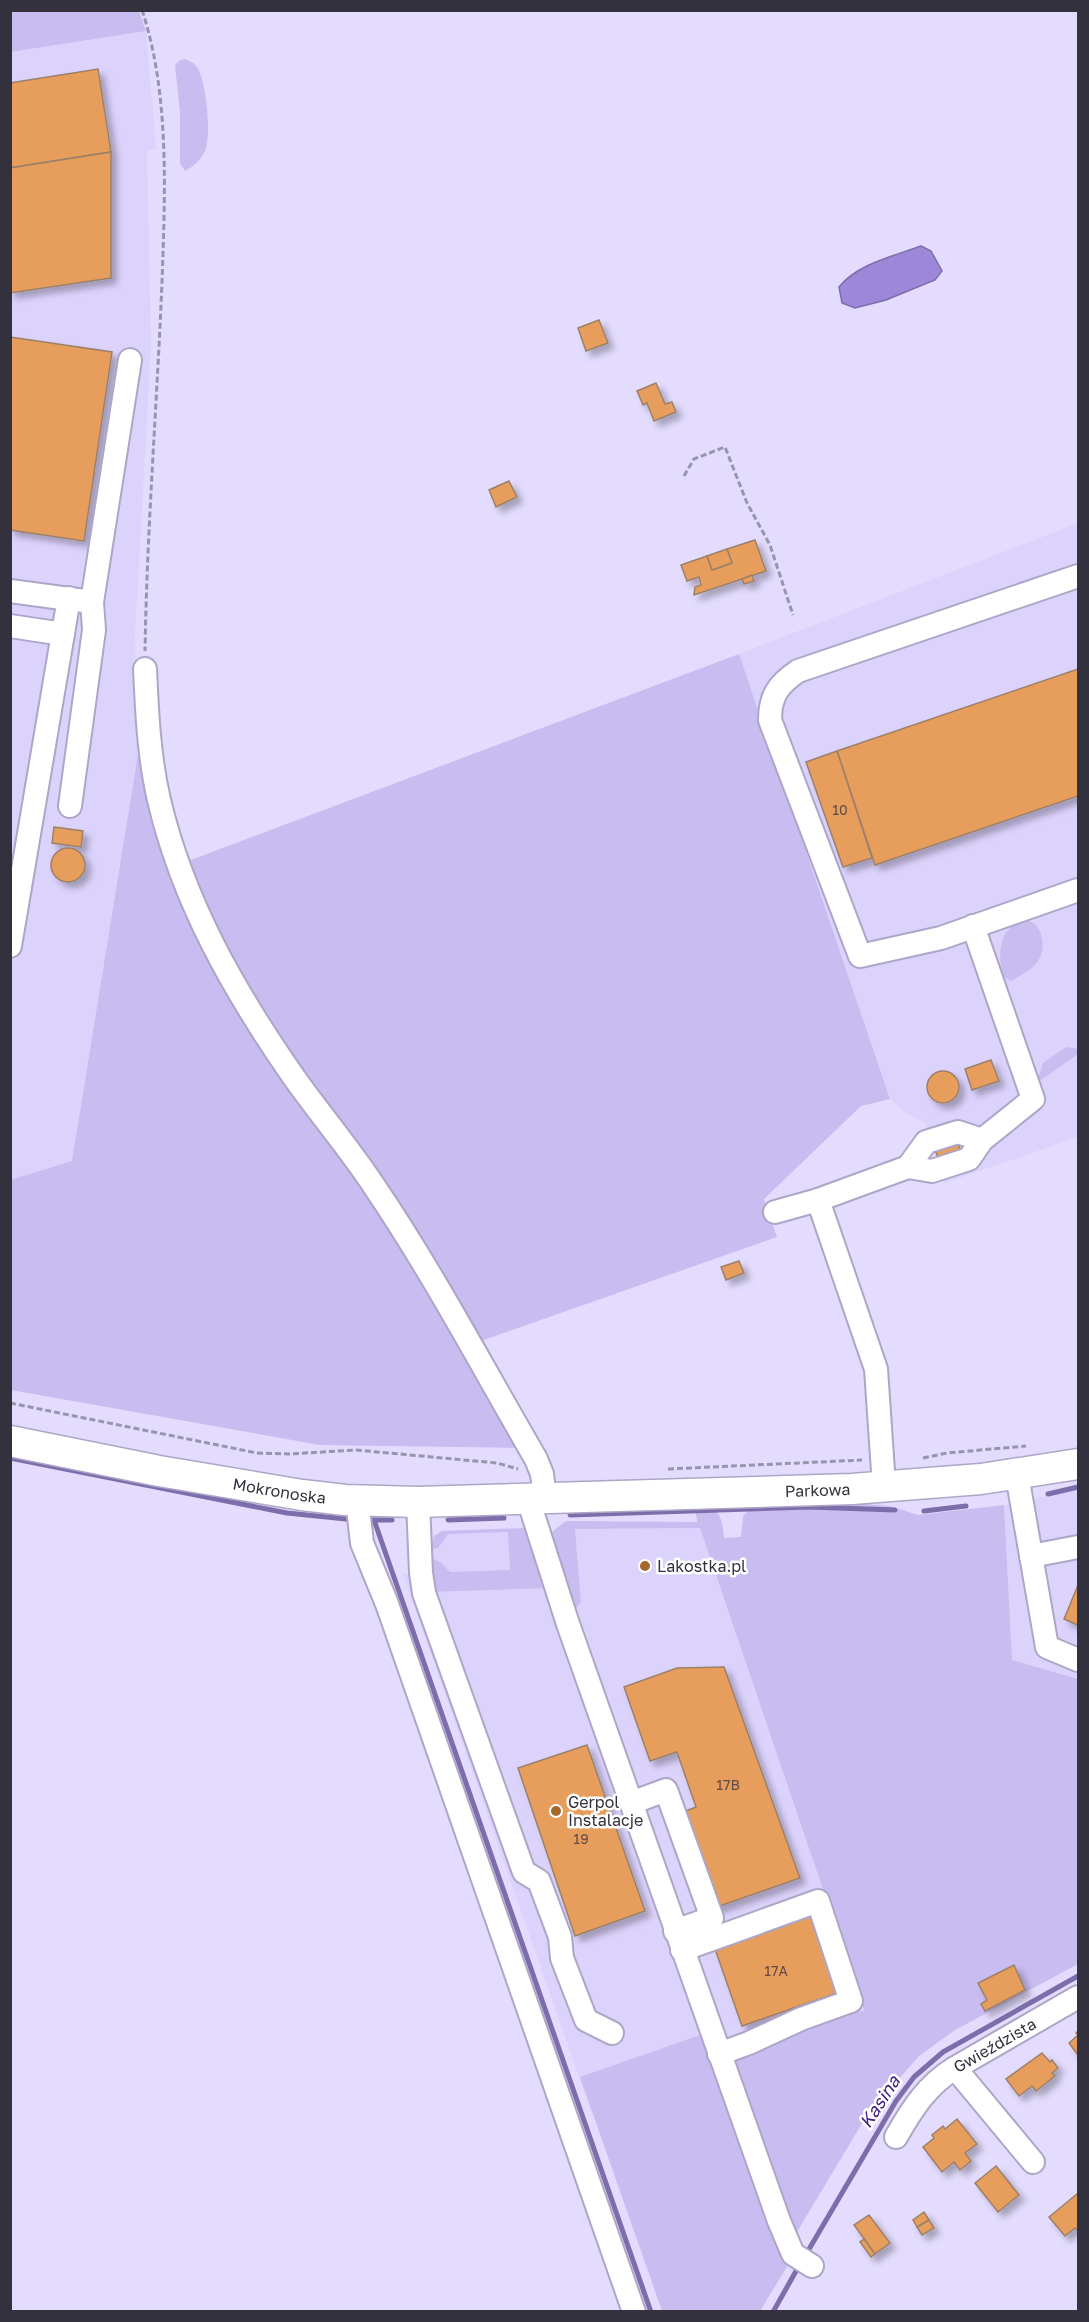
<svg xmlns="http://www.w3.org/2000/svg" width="1089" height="2322" font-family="'Golos Text',sans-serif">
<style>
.built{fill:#dcd3fd}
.green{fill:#c8bcf1}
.water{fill:#9c87d9;stroke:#7d6daa;stroke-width:1.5}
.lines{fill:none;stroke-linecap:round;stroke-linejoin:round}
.stream{stroke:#7d6daa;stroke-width:5}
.building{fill:#e79d5b;stroke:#9c806a;stroke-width:1.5;filter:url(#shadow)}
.minor-casing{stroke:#ada6c7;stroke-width:26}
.major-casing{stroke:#ada6c7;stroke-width:33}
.path{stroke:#9994ad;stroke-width:3;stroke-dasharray:6 3;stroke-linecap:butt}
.minor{stroke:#fff;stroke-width:22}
.major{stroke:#fff;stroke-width:30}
.poi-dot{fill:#a5672d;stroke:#fff;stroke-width:2}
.labels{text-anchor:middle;stroke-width:5;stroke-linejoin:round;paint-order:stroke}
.number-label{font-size:14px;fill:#614c45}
.street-label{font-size:16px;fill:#34313e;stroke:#fff}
.poi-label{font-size:16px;fill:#34313e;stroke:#fff;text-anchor:start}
.water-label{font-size:18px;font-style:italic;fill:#462283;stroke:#fff}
</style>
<defs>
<filter id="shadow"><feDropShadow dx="5.5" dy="5.5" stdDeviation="3" flood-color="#0004"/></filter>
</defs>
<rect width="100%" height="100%" fill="#e3dcfe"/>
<g class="built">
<path d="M146 31 156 149 147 150 151 345 135 634 138 754 72 1161 11 1180V52Z"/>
<path d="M1078 523V1137L945 1183 925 1123 906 1113 890 1099 739 654Z"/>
<path d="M1078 1489V1679L1011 1660 1004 1505Z"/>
<path d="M527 1528 714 2067 591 2111 403 1574 432 1572V1542L434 1536 442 1531Z"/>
<path d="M700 1528 864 2010 743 2053 735 2065 585 1641 584 1630 576 1608 581 1602 575 1529Z"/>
</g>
<g class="green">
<path d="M11 10 139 11 146 31 11 52Z"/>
<path d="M185 59C190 61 193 62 197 67 206 80 212 136 205 151 200 161 194 166 185 171L180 163V112L175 65 180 60Z"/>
<path d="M739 654 890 1099 861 1106 764 1199 777 1237 478 1342 231 967 188 861Z"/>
<path d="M138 754 163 845 524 1448 320 1445 11 1390 10 1180 72 1161Z"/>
<path d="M1027 920C1043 925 1047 947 1038 961 1032 970 1021 975 1011 981L1004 977C996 955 999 924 1027 920Z"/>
<path d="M1066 1047 1078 1049V1054L1041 1080 1038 1079 1043 1063Z"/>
<path d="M823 1501 890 1506 918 1515 1004 1505 1012 1660 1078 1679V1964L955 2030 919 2056 891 2088 888 2080 794 2237 735 2065 738 2058 743 2053 864 2010 700 1528 575 1529 581 1602 576 1608 572 1603 549 1538 553 1531 566 1521 697 1522 695 1505C720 1507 722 1516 724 1538L741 1537 743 1516 752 1507Z"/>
<path d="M527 1528 548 1588 431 1592V1558L440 1562 450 1572 510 1570 508 1532 448 1534 438 1548 431 1549 434 1536 442 1531Z"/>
<path d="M703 2034 790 2262 760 2311H662L580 2077Z"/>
</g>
<path class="water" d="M921 246 931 251 942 271 935 280 886 300 855 308 842 303 839 287C857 264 894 256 921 246Z"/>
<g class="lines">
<g class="stream">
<path d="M10 1458 287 1513 346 1519"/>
<path d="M1048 1494 1078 1487"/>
<path d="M924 1511 966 1506"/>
<path d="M570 1515 809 1507 895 1510"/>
<path d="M369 1520H374L651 2312"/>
<path d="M374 1520H392"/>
<path d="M448 1520 504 1518"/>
<path d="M805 2256 896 2101 914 2077 943 2052 1078 1976"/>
<path d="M773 2312 800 2264"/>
</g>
</g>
<g class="building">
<path d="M98 69 111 152 10 168V83Z"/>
<path d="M111 152V278L10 293V168Z"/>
<path d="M599 320 608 343 586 351 578 328Z"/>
<path d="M10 337 112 352 84 541 10 530Z"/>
<path d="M656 383 665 404 672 402 676 412 654 421 647 403 643 405 637 391Z"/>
<path d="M509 481 517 497 496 507 489 490Z"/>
<path d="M755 540 766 571 694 595 695 587 701 585 699 577 687 581 681 565 707 556 712 570 732 563 727 549Z"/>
<path d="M727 549 732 563 712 570 707 556Z"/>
<path d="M752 575 754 581 744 584 742 579Z"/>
<path d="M1078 669V796L875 865 837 751Z"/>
<path d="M837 751 872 858 843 867 806 762Z"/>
<path d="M54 827 83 831 81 847 52 843Z"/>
<circle cx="68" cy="865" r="17"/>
<path d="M991 1060 999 1081 972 1090 965 1069Z"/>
<circle cx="943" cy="1087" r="16"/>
<path d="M958 1142 960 1150 938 1158 935 1150Z"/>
<path d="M739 1261 744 1273 726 1280 721 1267Z"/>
<path d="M1078 1585V1625L1064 1619Z"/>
<path d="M724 1667 800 1878 714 1908 681 1813 696 1807 677 1752 650 1761 624 1687 677 1668Z"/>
<path d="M587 1745 645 1911 575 1936 518 1768Z"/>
<path d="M810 1916 837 1993 742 2026 715 1949Z"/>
<path d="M1014 1965 1025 1990 985 2011 981 2004 987 2000 978 1983Z"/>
<path d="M1078 2031V2055L1069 2043 1078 2035 1076 2033Z"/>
<path d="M1042 2053 1050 2062 1052 2060 1058 2068 1052 2073 1055 2076 1036 2091 1032 2086 1019 2096 1006 2079Z"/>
<path d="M957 2119 977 2144 965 2153 971 2161 960 2170 954 2162 942 2172 923 2147 934 2138 932 2135 943 2126 945 2129Z"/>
<path d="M996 2166 1019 2195 998 2212 975 2183Z"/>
<path d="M1078 2193V2228L1077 2230 1075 2228 1065 2236 1049 2217Z"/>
<path d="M924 2212 929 2220 917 2227 913 2220Z"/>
<path d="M869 2215 890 2243 875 2254 854 2225Z"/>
<path d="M929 2220 934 2228 922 2235 917 2227Z"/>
<path d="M864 2239 875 2254 871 2257 860 2242Z"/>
</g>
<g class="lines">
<defs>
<g id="minor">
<path d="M1078 576 798 671C779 684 770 695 770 720L860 956 941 938 1078 890"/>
<path d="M10 591 92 602 130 360"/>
<path d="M10 626 63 634"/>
<path d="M145 669C147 713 149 757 159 800 183 902 234 991 293 1076 319 1113 349 1148 374 1186 433 1273 483 1368 536 1459L542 1474 545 1498"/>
<path d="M70 806 94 630 92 602"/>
<path d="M10 946 69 598"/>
<path d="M908 1167 926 1142 958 1132 982 1140"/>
<path d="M818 1200 876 1369 884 1486"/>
<path d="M775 1212 818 1200 908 1167 932 1171 969 1159 982 1140 1033 1099 973 926"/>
<path d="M1017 1475 1047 1647 1078 1660"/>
<path d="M528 1499 568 1624 779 2221 793 2254 812 2266"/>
<path d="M357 1500 362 1543 387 1604 634 2312"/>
<path d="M418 1502 421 1573 424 1593 524 1872 539 1881 560 1937 562 1958 586 2020 612 2033"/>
<path d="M1031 1556 1078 1547"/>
<path d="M631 1803 666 1790 712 1918 675 1931"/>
<path d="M682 1950 818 1901 851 2001 801 2019 749 2043 719 2054"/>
<path d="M896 2137C912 2109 927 2085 955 2068"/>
<path id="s1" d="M1033 2162 955 2068 1078 1997"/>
</g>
<g id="major">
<path id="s2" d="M10 1441 159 1471 302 1495 345 1500 418 1502 852 1489 981 1479 1078 1464"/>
</g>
</defs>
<use href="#minor" class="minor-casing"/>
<use href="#major" class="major-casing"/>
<g class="path">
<path d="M142 10C170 94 165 195 162 282 157 405 147 528 145 651"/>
<path d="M684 476 694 459 725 447 747 503 770 545 793 615"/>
<path d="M10 1403 257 1453 289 1454 356 1450 497 1463 518 1469"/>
<path d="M923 1458 947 1453 1026 1446"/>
<path d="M668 1469 862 1460"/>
</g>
<use href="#minor" class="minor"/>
<use href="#major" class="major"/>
</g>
<g class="poi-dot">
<circle cx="645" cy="1566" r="6"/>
<circle cx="556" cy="1811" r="6"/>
</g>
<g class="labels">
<g class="number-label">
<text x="840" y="815">10</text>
<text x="728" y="1790">17B</text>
<text x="581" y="1844">19</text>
<text x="776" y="1976">17A</text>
</g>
<g class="street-label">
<text dy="6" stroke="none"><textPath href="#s2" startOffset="274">Mokronoska</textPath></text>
<text dy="6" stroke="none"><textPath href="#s2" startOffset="813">Parkowa</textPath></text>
<text dy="6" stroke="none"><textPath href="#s1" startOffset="168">Gwieździsta</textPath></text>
</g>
<g class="poi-label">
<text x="657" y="1572">Lakostka.pl</text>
<text x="568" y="1808">Gerpol<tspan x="568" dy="18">Instalacje</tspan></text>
</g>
<g class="water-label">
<text transform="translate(880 2102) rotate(-57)" y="6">Kasina</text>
</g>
</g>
<rect width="1089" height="2322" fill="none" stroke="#34313e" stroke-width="24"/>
</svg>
